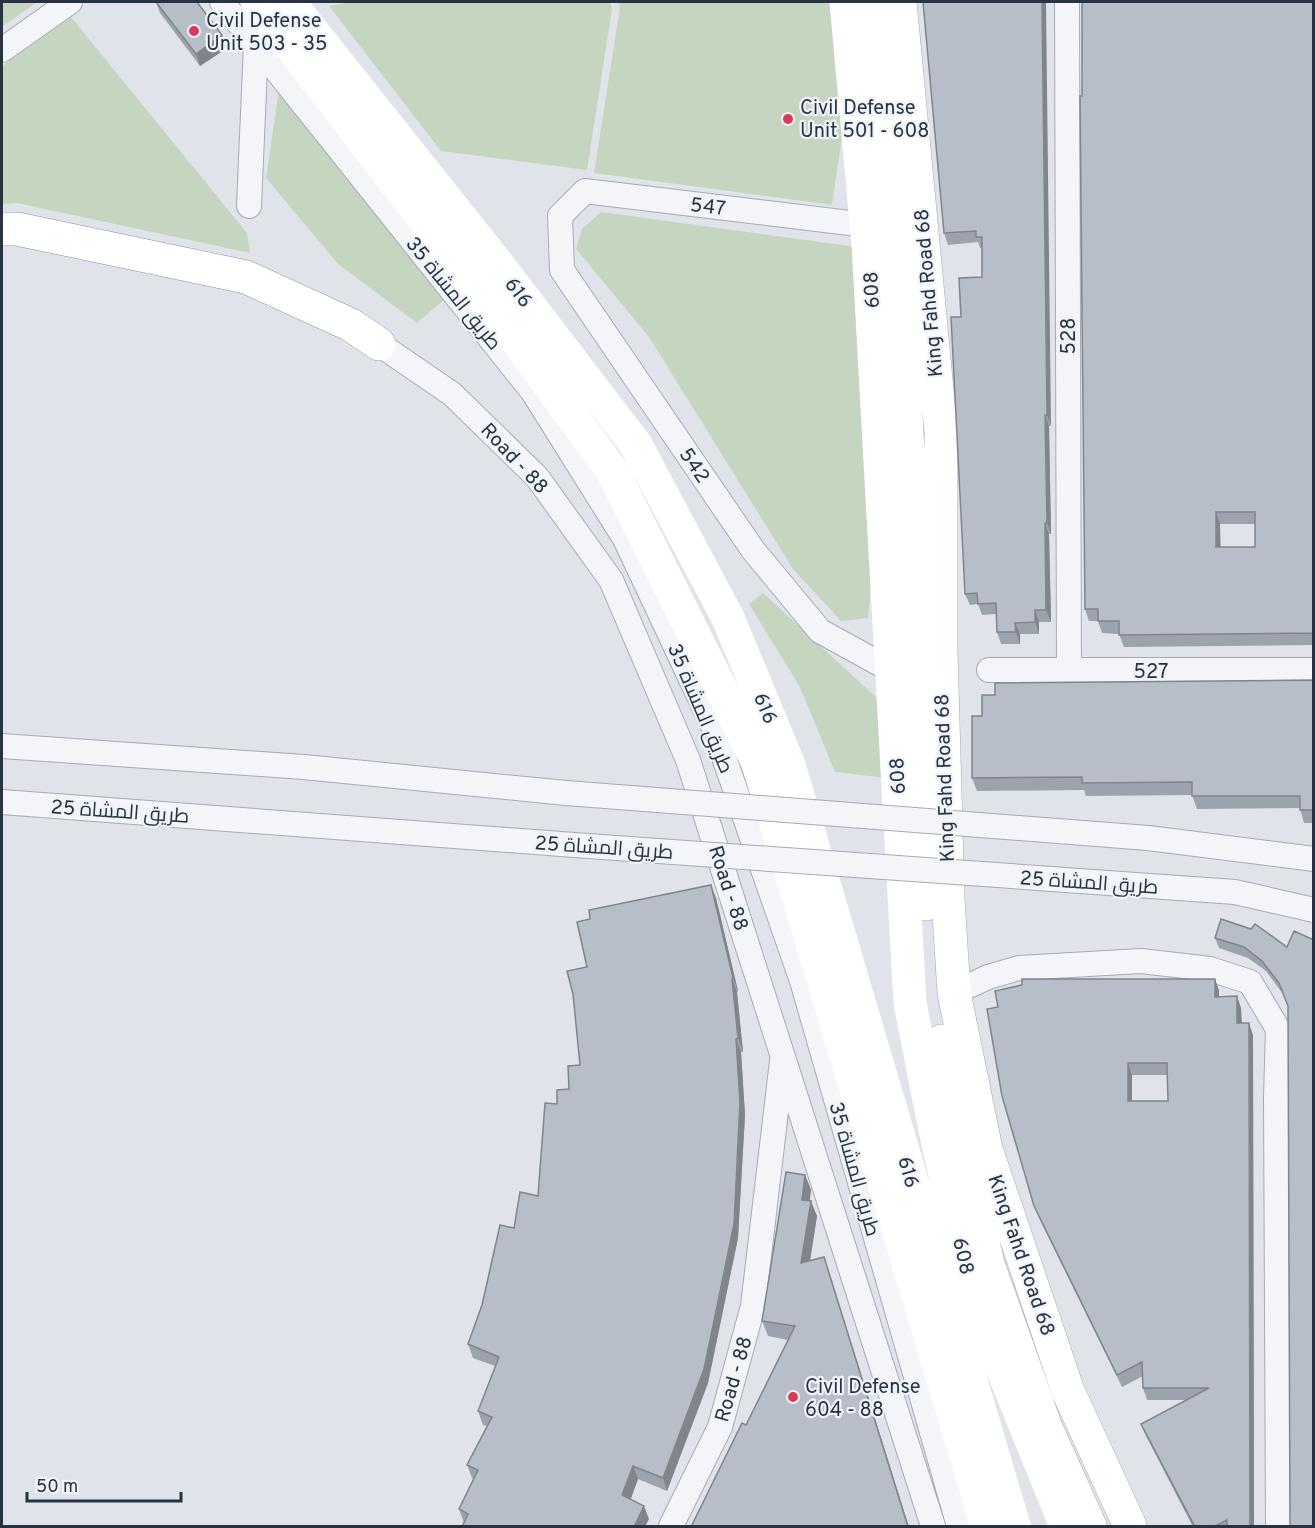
<svg xmlns="http://www.w3.org/2000/svg" width="1315" height="1528" viewBox="0 0 1315 1528" font-family="Overpass,Cairo,sans-serif">
<style>
.green{fill:#c6d5c0}
.lines{fill:none;stroke-linecap:round;stroke-linejoin:round}
.street-casing{stroke:#a5abb5;stroke-width:26}
.primary-casing{stroke:#9ea9b7;stroke-width:34}
.highway-casing{stroke:#8692a2;stroke-width:34}
.street{stroke:#f3f5f8;stroke-width:24}
.secondary{stroke:#fff;stroke-width:33}
.primary{stroke:#fff;stroke-width:33}
.highway{stroke:#fff;stroke-width:33}
.street-bridge-casing{stroke:#a5abb5;stroke-width:26;stroke-linecap:butt}
.street-bridge{stroke:#f3f5f8;stroke-width:24}
.wall{fill:#9da3ac;fill-rule:evenodd}
.shaded-wall{fill:#80858c}
.building{fill:#b7bec8;stroke:#80858c;stroke-width:1.5;fill-rule:evenodd}
.poi-dot{fill:#da3b59;stroke:#f0f3f7;stroke-width:2}
.labels{text-anchor:middle;stroke-width:4.5;stroke-linejoin:round;paint-order:stroke}
.poi-label{font-size:20px;fill:#273243;stroke:#f0f3f7;text-anchor:start}
.street-label{font-size:20px;fill:#273243;stroke:#f0f3f7}
</style>
<rect width="100%" height="100%" fill="#e0e4ea"/>
<path class="green" d="M2,2H37L2,27Z
M350,2H610L612,9L587,170L441,151L329,6Z
M618,2H836L842,136L832,205L594,173L620,8Z
M71,17L247,233L250,253L17,203L2,204V66Z
M279,90L445,299L417,323L338,264L266,178Z
M601,212L857,247L873,564L868,618L841,621L793,569L649,337L576,249L582,229Z
M763,593L878,699L886,778L835,772L800,687L749,604Z"/>
<g class="lines">
<defs>
<path id="street" d="M222,2L533,392L625,539L713,726L802,981L959,1526
M1067,2L1069,671
M2,50L70,2
M249,206L256,44
M866,225L585,191L560,216L562,270L753,550L820,631L891,670
M379,344L452,394L537,477L611,580L688,760L933,1526
M989,670H1314
M2,746L304,767L566,793
M2,802L574,845
M954,993L988,977L1019,968L1141,961L1210,969L1250,982L1278,1029L1276,1097L1278,1526
M671,1526L720,1427L753,1306L782,1061"/>
<path id="primary" d="M874,2L895,210L919,654L916,747L926,904
M900,2L941,432V650L948,899L954,993L986,1149L1068,1391L1130,1526
M942,1041L955,1119L988,1264L1046,1428L1090,1526"/>
<path id="highway" d="M2,229H17L246,277L351,325L379,344"/>
</defs>
<use href="#street" class="street-casing"/>
<use href="#primary" class="primary-casing"/>
<use href="#highway" class="highway-casing"/>
<use href="#street" class="street"/>
<path class="secondary" d="M257,2L518,342L613,472L758,763L987,1526
M289,2L499,266L636,445L728,618L789,765L1014,1526
M846,2L868,244L910,1003L935,1130L972,1294L1066,1526"/>
<use href="#primary" class="primary"/>
<use href="#highway" class="highway"/>
<defs>
<path id="street-bridge" d="M566,793L1148,838L1314,859
M574,845L1235,892L1314,910"/>
</defs>
<use href="#street-bridge" class="street-bridge-casing"/>
<use href="#street-bridge" class="street-bridge"/>
</g>
<path class="wall" d="M156,2L222,35L227,48L200,66L160,13Z
M923,2L1051,426H1049L1051,534H1049L1051,622H1039V634H1020V644H1001L997,632L996,614L982,615L978,604L970,605L965,594L961,317L982,277V248H980L978,242L948,245L944,233Z
M1314,2V645L1124,647L1119,634L1102,633L1098,621H1089L1085,609L1082,96ZM1220,524H1255V547H1220Z
M1314,680V823H1304L1300,808L1197,809L1192,795L1086,796L1084,790L977,791L972,778L982,716L995,695Z
M716,898L738,991L737,992L743,1052H741L745,1115L738,1238L708,1383L667,1491L638,1479L631,1499L649,1519L464,1523L459,1509L474,1479L472,1478L467,1465L487,1426L483,1425L478,1411L495,1366L473,1358L468,1344L514,1228L538,1196L557,1104L569,1089L580,1065L590,919Z
M1215,938L1287,947L1288,1006L1283,994L1266,971L1248,958L1219,948Z
M1215,979L1219,991V997L1241,1008L1242,1023L1253,1035L1254,1527H1193L1146,1436L1141,1424L1187,1400H1147L1143,1388V1376L1122,1387L1039,1218L1034,1206L998,1007ZM1132,1075H1167L1168,1101H1132Z
M805,1175L811,1190L809,1201L817,1216L810,1261L824,1257L829,1272L746,1425L788,1340L768,1336L762,1321Z"/>
<path class="shaded-wall" d="M1042,2H1046L1051,426L1047,415Z
M222,35L227,48L200,66L196,54Z
M1045,415L1049,426L1051,534L1047,523Z
M1216,512L1220,524L1221,559L1216,547Z
M1045,523L1049,534L1051,622L1046,610Z
M1035,610L1039,622V634L1035,622Z
M1015,623L1020,634V644L1016,632Z
M711,885L716,898L738,991L733,978Z
M732,979L737,992L743,1052L738,1038Z
M1215,979L1219,991V1009L1215,997Z
M1237,996L1241,1008L1242,1035L1237,1023Z
M1249,1023L1253,1035L1254,1527H1250Z
M736,1039L741,1052L745,1115L738,1238L708,1383L667,1491L663,1478Z
M1128,1063L1132,1075V1113L1128,1101Z
M805,1175L811,1190L808,1215L802,1200Z
M811,1201L817,1216L807,1279L801,1263Z
M824,1257L829,1272L909,1527H908Z
M633,1466L638,1479L627,1508L622,1495Z
M644,1506L649,1519L645,1527H634Z"/>
<path class="building" d="M156,2H197L222,35L196,54Z
M923,2H1042L1047,415H1045L1047,523H1045L1046,610H1035V622L1015,623L1016,632H997L996,603L978,604L977,593L965,594L951,317H961L959,278L982,277V237H976V231L944,233Z
M1082,2H1314V633L1119,635V621H1098V609H1085L1081,208L1080,96H1082ZM1216,512H1255V547H1216Z
M1314,680V810H1300V796H1192V782L1082,783V777L972,778V716H982V695H995V683Z
M711,885L733,978L732,979L738,1038L736,1039L740,1102L734,1224L704,1369L663,1478L633,1466L622,1495L644,1506L634,1527H462L468,1514L459,1509L478,1470L467,1465L492,1417L478,1411L499,1357L468,1344L482,1305L500,1225L514,1228L520,1192L538,1196L545,1103L557,1104V1090L569,1089L568,1066L580,1065L573,994L567,971L587,967L577,922L590,919L589,910Z
M1221,919L1251,929L1255,924L1287,947L1294,931L1314,940V1527H1290L1288,1006L1279,983L1262,961L1244,947L1215,938Z
M1022,979H1215V997L1237,996V1023H1249L1250,1527H1227V1520L1213,1527H1195L1141,1424L1209,1388H1143L1142,1362L1117,1375L1034,1206L1002,1096L987,1009L998,1007L995,991L1022,985ZM1128,1063H1167L1168,1101H1128Z
M786,1172L805,1175L802,1200L811,1201L801,1263L824,1257L908,1527H691L742,1423L746,1425L795,1326L762,1321Z"/>
<g class="poi-dot">
<circle cx="194" cy="31" r="6"/>
<circle cx="788" cy="119" r="6"/>
<circle cx="793" cy="1397" r="6"/>
</g>
<g class="labels">
<g class="poi-label">
<text x="206" y="27">Civil Defense<tspan x="206" dy="23">Unit 503 - 35</tspan></text>
<text x="800" y="114">Civil Defense<tspan x="800" dy="23">Unit 501 - 608</tspan></text>
<text x="805" y="1393">Civil Defense<tspan x="805" dy="23">604 - 88</tspan></text>
</g>
<g class="street-label">
<text transform="translate(708 206) rotate(7)" y="7">547</text>
<text transform="translate(871 290) rotate(-93)" y="7">608</text>
<text transform="translate(519 292) rotate(53)" y="7">616</text>
<text transform="translate(454 293) rotate(51)" y="7">طريق المشاة 35</text>
<text transform="translate(928 293) rotate(-95)" y="7">King Fahd Road 68</text>
<text transform="translate(1068 336) rotate(-90)" y="7">528</text>
<text transform="translate(515 458) rotate(47)" y="7">Road - 88</text>
<text transform="translate(695 465) rotate(56)" y="7">542</text>
<text x="1151" y="678">527</text>
<text transform="translate(701 708) rotate(67)" y="7">طريق المشاة 35</text>
<text transform="translate(766 708) rotate(67)" y="7">616</text>
<text transform="translate(897 776) rotate(-93)" y="7">608</text>
<text transform="translate(944 778) rotate(-92)" y="7">King Fahd Road 68</text>
<text transform="translate(120 811) rotate(4)" y="7">طريق المشاة 25</text>
<text transform="translate(604 847) rotate(4)" y="7">طريق المشاة 25</text>
<text transform="translate(1089 882) rotate(4)" y="7">طريق المشاة 25</text>
<text transform="translate(729 888) rotate(72)" y="7">Road - 88</text>
<text transform="translate(855 1169) rotate(74)" y="7">طريق المشاة 35</text>
<text transform="translate(909 1172) rotate(74)" y="7">616</text>
<text transform="translate(1022 1255) rotate(71)" y="7">King Fahd Road 68</text>
<text transform="translate(964 1256) rotate(77)" y="7">608</text>
<text transform="translate(733 1379) rotate(-74)" y="7">Road - 88</text>
</g>
</g>
<rect width="1315" height="1528" fill="none" stroke="#273243" stroke-width="6"/>
<path d="M27 1492v9h154v-9" fill="none" stroke="#273243" stroke-width="3"/>
<text x="36" y="1492" font-size="18" fill="#273243" stroke="#f0f3f7" stroke-width="4.5" paint-order="stroke">50 m</text>
</svg>
